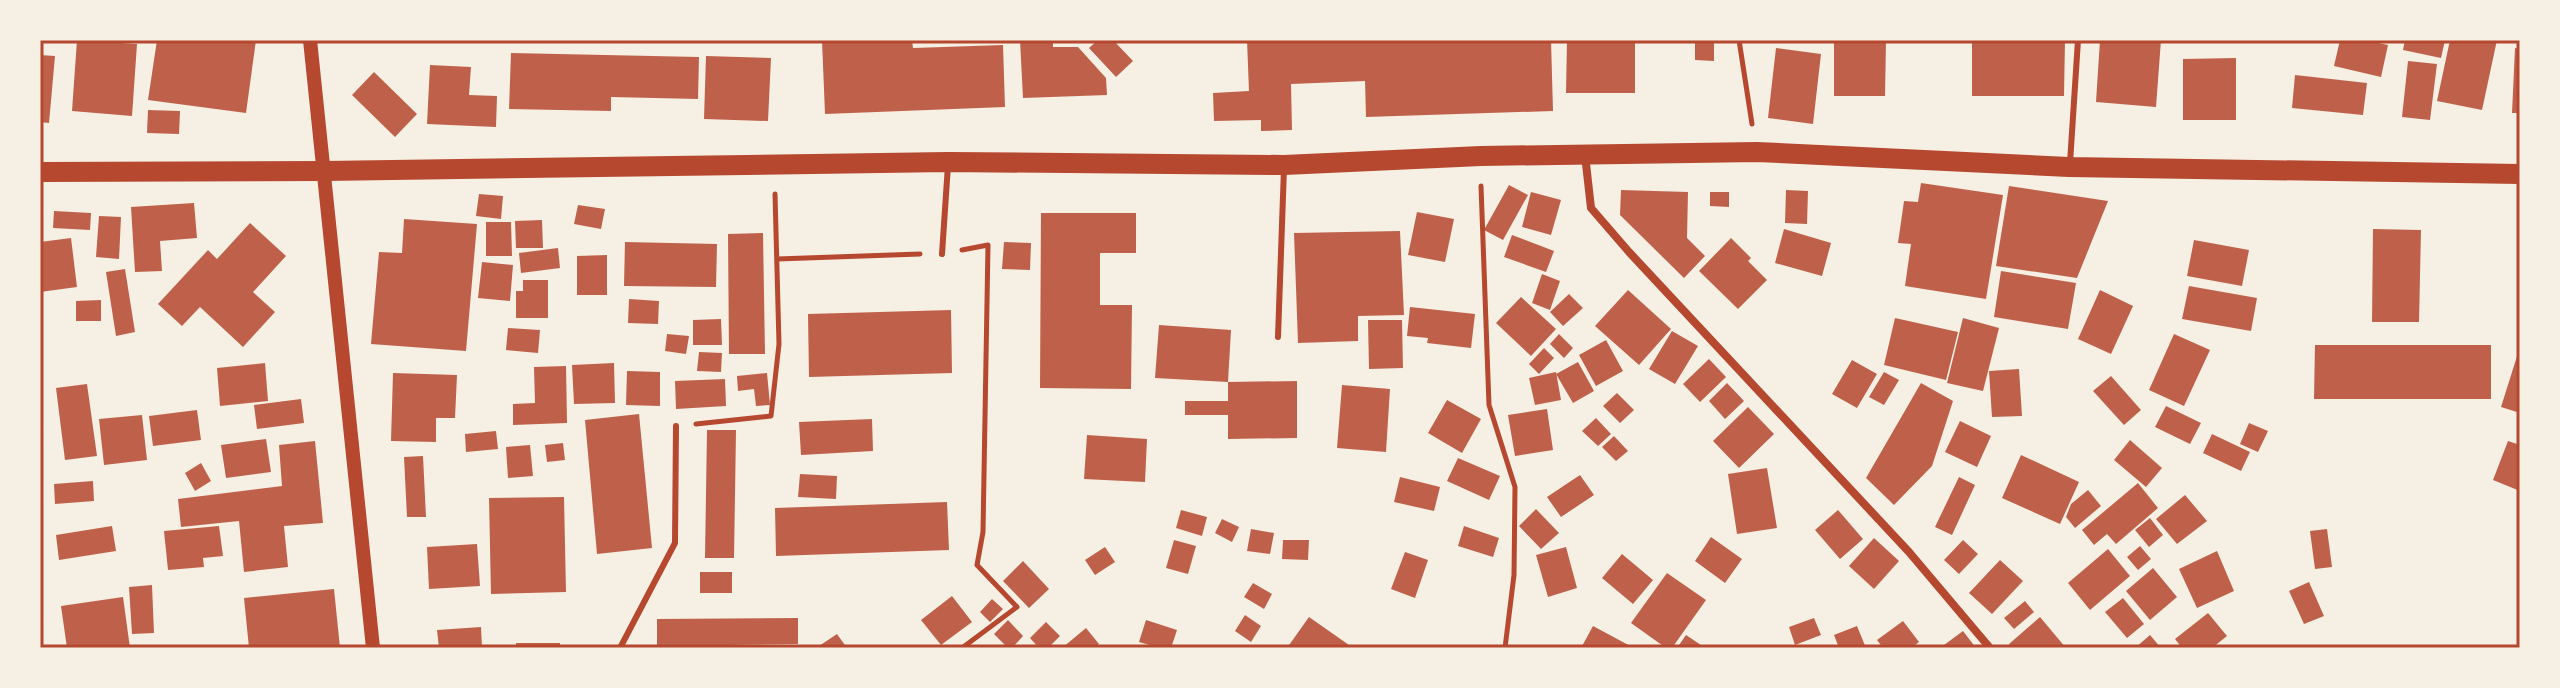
<svg xmlns="http://www.w3.org/2000/svg" width="2560" height="688" viewBox="0 0 2560 688" font-family="'Source Serif 4',serif">
<style>
.building{fill:#bf614a}
.lines{fill:none;stroke-linecap:round;stroke-linejoin:round}
.path{stroke:#b5482f;stroke-width:5}
.service{stroke:#b5482f;stroke-width:6}
.minor{stroke:#b5482f;stroke-width:8}
.tertiary{stroke:#b5482f;stroke-width:14}
.primary{stroke:#b5482f;stroke-width:20}
.neatline{fill:none;stroke:#b5482f;stroke-width:3}
</style>
<rect width="100%" height="100%" fill="#f6efe4"/>
<path class="building" d="M77,40L137,44L132,116L72,111Z
M157,40H256L246,113L148,100Z
M822,40H912L913,48L1003,45L1005,107L825,114Z
M1020,40H1053V47H1078L1106,78L1107,95L1023,98Z
M1098,40H1113L1133,61L1116,77L1089,48Z
M1247,40H1551L1553,111L1366,117L1365,81L1291,84L1292,130L1261,131V120L1214,121L1213,93L1249,91Z
M1567,40H1635V93H1566Z
M1695,40H1714V61L1695,60Z
M1834,40H1886L1885,96H1834Z
M1972,40H2065L2064,96H1972Z
M2100,40H2161L2156,107L2096,102Z
M2340,40H2365L2388,45L2381,77L2334,66Z
M2405,40H2445L2441,58L2403,50Z
M2450,40H2497L2482,110L2437,101Z
M1776,48L1821,54L1813,124L1768,118Z
M2515,48L2520,49V113H2512Z
M511,53L699,57L698,99L611,97V111L509,109Z
M40,55L55,56L49,123L40,122Z
M706,56L771,58L768,121L704,119Z
M2236,58V120H2183V59Z
M2408,61L2437,64L2430,120L2402,117Z
M430,65L471,67L469,95L497,96L496,127L427,124Z
M374,72L417,114L395,137L352,95Z
M2295,75L2367,83L2363,115L2292,108Z
M148,110L180,111L179,134L147,133Z
M1921,183L2003,195L1986,299L1905,286L1911,244L1898,243L1904,201L1918,202Z
M1509,185L1528,195L1503,240L1484,230Z
M2009,186L2108,201L2077,278L1996,266Z
M1621,190L1688,192L1687,238L1705,256L1684,278L1620,215Z
M1786,190L1808,191L1807,224L1785,223Z
M1531,192L1561,200L1551,235L1522,227Z
M1710,192H1729V207L1710,206Z
M479,194L503,196L501,219L476,216Z
M194,203L197,238L160,241L162,271L135,272L131,207Z
M578,205L605,209L601,229L574,224Z
M54,211L91,213L90,230L53,228Z
M1417,212L1454,219L1445,262L1408,255Z
M1041,213H1136V253H1100V305H1132L1131,389L1040,388Z
M99,216L121,217L119,259L96,257Z
M404,219L477,224L466,351L371,344L379,252L402,253Z
M542,220L543,248H516L515,221Z
M486,222H511L512,256H486Z
M250,223L286,256L253,292L275,312L243,347L200,307L182,326L158,304L208,250L217,259Z
M1784,229L1831,243L1822,276L1775,263Z
M2373,229L2421,230L2419,322H2372Z
M1400,231L1404,315L1358,316V341L1298,343L1294,233Z
M763,233L765,354H729L728,234Z
M1512,235L1554,251L1546,272L1504,257Z
M71,238L77,287L40,292V242Z
M1731,238L1751,258L1748,261L1767,280L1738,309L1699,271Z
M2194,240L2249,250L2242,286L2187,276Z
M625,242L717,244L716,287L624,286Z
M1004,242L1031,243L1030,270L1002,269Z
M558,248L560,268L521,273L519,253Z
M607,255V295H577V256Z
M482,262L513,265L510,301L478,298Z
M125,269L135,332L116,336L106,272Z
M2001,271L2076,283L2068,329L1994,317Z
M1542,274L1560,281L1550,310L1532,303Z
M523,280H548V318H516V291H523Z
M2189,286L2257,298L2251,331L2182,319Z
M1628,290L1671,329L1639,365L1595,326Z
M2100,290L2133,306L2111,354L2078,339Z
M1569,294L1583,308L1563,326L1550,312Z
M1521,297L1556,329L1531,356L1496,323Z
M629,299L659,301L658,324L628,323Z
M101,300V321H76V301Z
M1410,307L1475,314L1471,348L1427,343L1428,338L1407,336Z
M951,310L952,373L809,377L808,314Z
M1895,318L1958,332L1946,380L1884,365Z
M1963,318L1999,328L1983,391L1947,383Z
M721,319L722,345H693V320Z
M1368,320H1402L1403,368L1369,369Z
M1159,325L1231,330L1228,382L1155,378Z
M508,328L540,330L538,353L506,350Z
M1672,331L1698,346L1675,384L1649,369Z
M667,334L689,336L686,354L665,351Z
M1559,334L1573,348L1564,358L1550,344Z
M2174,334L2210,350L2184,406L2149,390Z
M1606,340L1623,371L1596,386L1579,355Z
M2315,345H2491V399H2314Z
M1544,348L1554,358L1539,374L1529,364Z
M2519,350H2520V413L2501,407Z
M699,352L722,353L721,372L697,371Z
M1709,359L1726,377L1700,402L1683,384Z
M1852,360L1877,374L1857,408L1832,394Z
M1578,362L1594,391L1573,403L1556,374Z
M265,363L268,401L220,406L217,368Z
M614,363L615,403L574,404L572,365Z
M566,366L567,423L513,425V404L535,403L534,367Z
M2019,369L2022,416L1992,417L1989,371Z
M627,371L660,372V406L626,405Z
M1556,372L1561,400L1535,405L1529,378Z
M1884,372L1899,380L1884,405L1869,397Z
M393,373L457,375L455,418H436V442L391,441Z
M767,373L770,405L756,406L754,389L738,391L737,376Z
M2111,376L2141,410L2124,425L2093,391Z
M725,379L726,406L676,409L675,381Z
M1297,381V438L1228,439V415H1185V401H1228V382Z
M1727,383L1744,401L1725,419L1709,401Z
M1921,383L1953,401L1932,466L1894,505L1866,478Z
M87,384L97,456L65,460L56,388Z
M1342,385L1390,389L1386,452L1337,448Z
M1617,393L1634,410L1620,423L1603,406Z
M301,399L304,423L257,429L254,405Z
M1447,400L1481,419L1462,453L1428,433Z
M2166,406L2201,423L2190,444L2155,427Z
M1748,407L1774,434L1739,468L1713,441Z
M1547,409L1553,450L1515,456L1508,415Z
M197,410L201,440L153,446L149,416Z
M639,414L652,548L597,554L585,420Z
M142,415L147,460L104,465L99,419Z
M1596,418L1611,434L1598,446L1582,431Z
M872,419L873,451L801,455L799,422Z
M1960,421L1991,436L1977,467L1945,452Z
M2249,423L2268,431L2258,452L2240,444Z
M707,430H736L734,558H705Z
M496,431L498,449L466,452L465,434Z
M2212,434L2250,452L2241,471L2203,453Z
M1087,435L1147,439L1145,482L1084,479Z
M1614,436L1628,451L1616,461L1602,447Z
M266,439L271,472L226,478L221,445Z
M2130,440L2162,468L2146,487L2114,460Z
M315,441L323,523L284,526L288,567L244,572L239,521L181,527L178,499L282,486L279,445Z
M2508,441L2520,445V491L2493,480Z
M563,443L565,460L547,462L545,445Z
M530,445L533,476L508,478L506,447Z
M2021,455L2079,482L2060,524L2002,498Z
M423,456L426,517H407L404,457Z
M1458,458L1500,476L1489,500L1447,481Z
M201,463L211,481L195,491L185,473Z
M1767,468L1777,528L1737,534L1728,474Z
M800,474L837,476L836,499L798,497Z
M1580,475L1594,495L1561,517L1547,497Z
M1400,477L1440,487L1434,511L1394,502Z
M1959,477L1975,485L1952,535L1935,527Z
M93,481L94,501L55,504L54,484Z
M2138,483L2158,508L2116,544L2107,534L2094,545L2082,530Z
M2088,490L2101,506L2075,528L2066,517L2071,504Z
M2185,495L2207,521L2177,544L2156,519Z
M564,497L566,592L491,594L489,498Z
M947,502L949,550L776,556L775,508Z
M1536,509L1559,533L1541,549L1519,526Z
M1181,510L1207,517L1202,536L1176,528Z
M1838,510L1863,539L1840,559L1815,530Z
M2150,518L2163,535L2149,547L2135,530Z
M1222,519L1239,527L1232,542L1215,533Z
M112,526L116,551L59,560L56,535Z
M219,526L223,556L203,558L204,567L168,570L164,531Z
M1464,526L1499,538L1493,557L1458,546Z
M1251,529L1274,533L1270,554L1247,551Z
M2327,529L2332,567L2315,569L2310,531Z
M1711,537L1742,559L1725,583L1695,561Z
M1874,538L1899,561L1874,589L1849,566Z
M1174,540L1196,546L1188,574L1166,568Z
M1283,540H1309L1308,560L1282,559Z
M1963,540L1978,554L1959,574L1944,560Z
M477,544L480,586L429,589L427,547Z
M2140,546L2151,559L2138,570L2127,557Z
M1105,547L1115,562L1095,575L1085,560Z
M1566,547L1577,588L1548,597L1536,555Z
M2108,549L2130,576L2090,610L2068,583Z
M2217,551L2234,591L2197,608L2179,569Z
M1405,552L1428,560L1415,598L1391,589Z
M1622,554L1653,580L1633,604L1602,578Z
M2000,560L2023,581L1992,614L1969,593Z
M1023,561L1049,589L1029,608L1003,581Z
M2153,568L2177,597L2150,620L2126,591Z
M700,572H732V593H700Z
M1667,573L1706,600L1672,648H1666L1631,623Z
M2309,582L2324,616L2304,624L2289,591Z
M1253,583L1272,594L1264,609L1244,597Z
M152,585L154,633L132,634L129,587Z
M334,589L340,648H249L244,598Z
M952,596L972,622L941,645L921,620Z
M123,597L130,648H67L61,606Z
M2123,598L2144,624L2127,638L2105,612Z
M992,599L1003,609L990,622L980,612Z
M2025,601L2034,612L2014,629L2004,618Z
M2208,613L2227,636L2212,648H2182L2175,639Z
M1245,615L1261,626L1251,642L1235,631Z
M1309,617L1349,645L1347,648H1287Z
M2040,617L2066,648H2012L2009,644Z
M798,618V644L657,646V619Z
M1814,618L1821,635L1795,645L1789,627Z
M1008,620L1023,636L1012,648H1008L994,634Z
M1146,620L1177,630L1171,648H1160L1139,642Z
M1903,621L1919,642L1911,648H1883L1877,640Z
M1046,622L1060,636L1048,648H1039L1030,638Z
M1593,626L1634,648H1581Z
M1857,626L1866,648H1839L1834,635Z
M481,627L482,648H439L437,630Z
M1086,628L1099,644L1094,648H1062Z
M1963,631L1976,648H1940Z
M837,634L847,648H816Z
M1686,635L1701,645L1699,648H1677Z
M2150,635L2161,648H2135Z
M516,643H560V648H516Z"/>
<g class="lines">
<path class="path" d="M1739,40L1752,124
M1481,186L1489,405L1515,487L1514,575L1505,648
M962,250L988,245L983,532L977,565L1017,607L962,648
M777,259L920,254
M696,424L771,416L779,344L775,194"/>
<path class="service" d="M2070,163L2078,40
M942,254L948,165
M1278,337L1284,168
M620,648L675,543L676,426"/>
<path class="minor" d="M1585,155L1591,208L1629,252L1909,552L1990,648"/>
<path class="tertiary" d="M310,40L373,648"/>
<path class="primary" d="M40,172L325,171L948,162L1284,165L1481,156L1757,152L2069,167L2520,174"/>
</g>
<rect width="2560" height="688" fill="none" stroke="#f6efe4" stroke-width="84"/>
<rect x="42" y="42" width="2476" height="604" class="neatline"/>
</svg>
